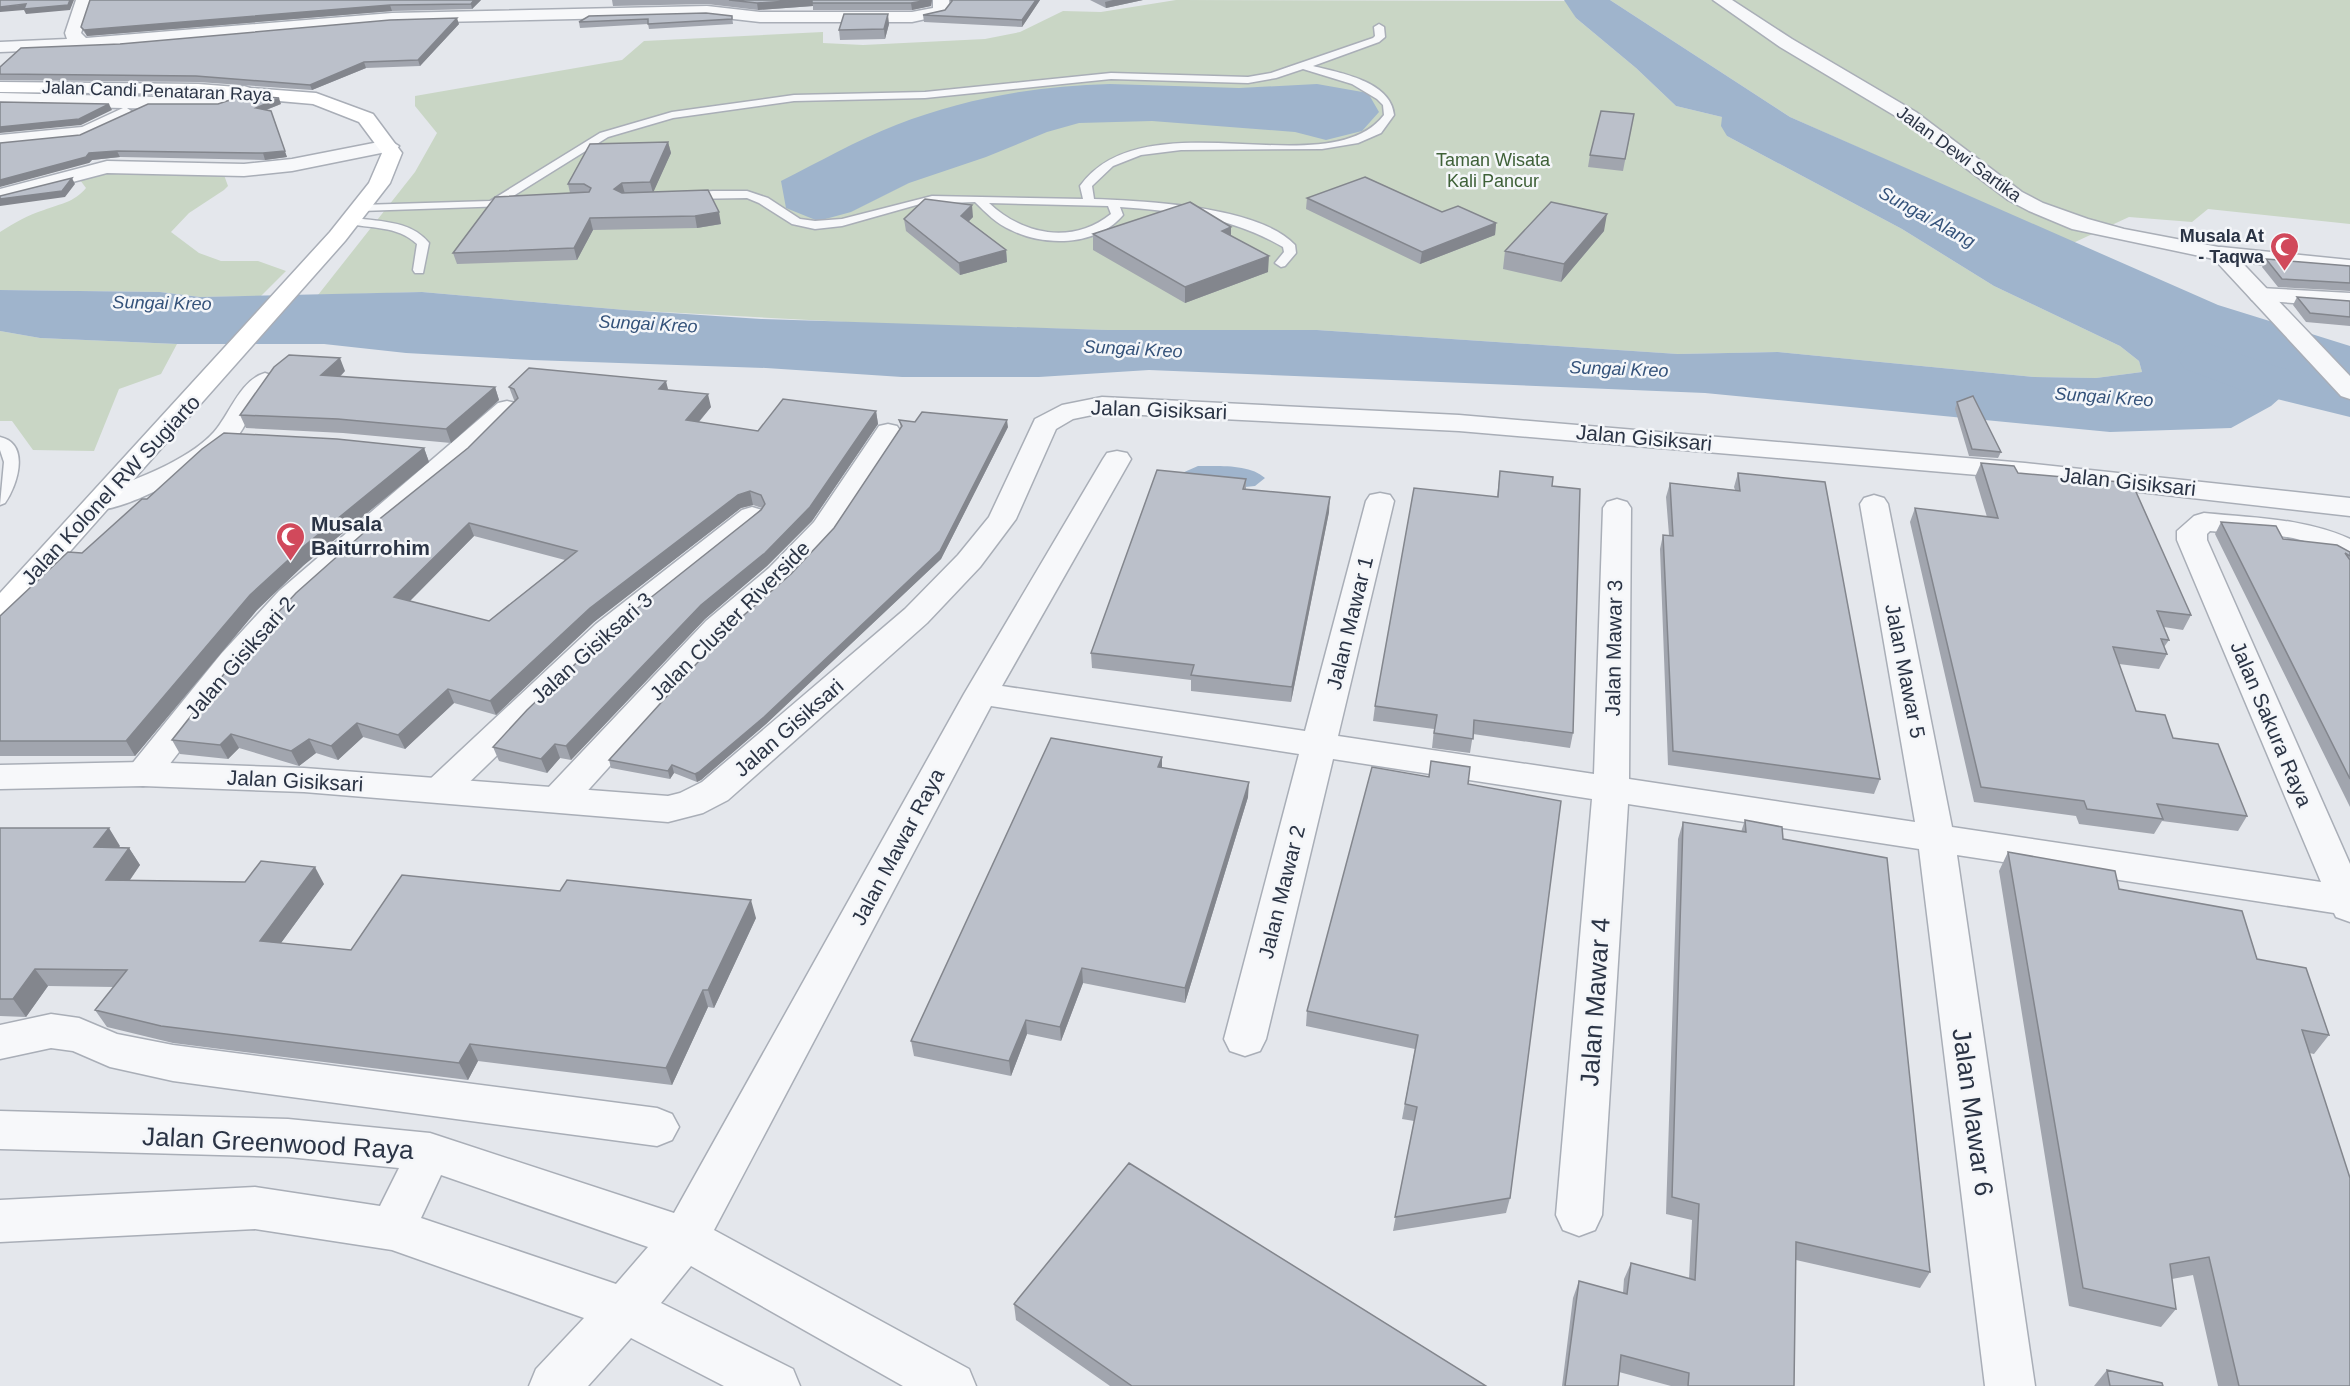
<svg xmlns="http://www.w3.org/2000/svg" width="2350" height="1386" viewBox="0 0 2350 1386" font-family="Arial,sans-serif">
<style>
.green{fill:#c9d6c5}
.water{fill:#9fb4cc}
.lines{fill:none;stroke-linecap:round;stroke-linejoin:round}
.river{fill:#9fb4cc;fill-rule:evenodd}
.service-casing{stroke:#a9aeb7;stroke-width:3}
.minor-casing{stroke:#a9aeb7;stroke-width:3}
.tertiary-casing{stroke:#a9aeb7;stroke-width:3}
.secondary-casing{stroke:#a9aeb7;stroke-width:3}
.service{fill:#f7f8fa;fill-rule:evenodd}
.minor{fill:#f7f8fa;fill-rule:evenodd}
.tertiary{fill:#f7f8fa;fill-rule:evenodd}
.secondary{fill:#fff;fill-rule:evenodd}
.wall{fill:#a1a5ae;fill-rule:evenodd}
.shaded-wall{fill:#83868d}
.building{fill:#bbc0ca;stroke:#83868d;stroke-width:1.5;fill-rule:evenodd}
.labels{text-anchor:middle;stroke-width:5;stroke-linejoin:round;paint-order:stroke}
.far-street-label{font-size:18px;fill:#2b3445;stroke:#f4f6f9}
.far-park-label{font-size:18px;fill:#3f6138;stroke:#f4f6f9}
.far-water-label{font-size:18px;font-style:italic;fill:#34527a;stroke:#f4f6f9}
.far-poi-label{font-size:18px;font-weight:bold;fill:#2b3445;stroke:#f4f6f9;text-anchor:end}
.street-label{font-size:21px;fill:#2b3445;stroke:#f4f6f9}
.poi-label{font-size:21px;font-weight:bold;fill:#2b3445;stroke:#f4f6f9;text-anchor:start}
.near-street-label{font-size:26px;fill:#2b3445;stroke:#f4f6f9}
</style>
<rect width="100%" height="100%" fill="#e4e7ec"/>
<path class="green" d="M1176,0L1567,1L1576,18L1636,68L1676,106L1722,117L1727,136L1902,229L1994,286L2120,346L2139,361L2142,372L2096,378L2034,377L1778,352L1678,354L1317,330H1107L884,324L625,310L422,292L318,295L415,172L437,133L415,106V96L622,60L644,41L823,32V43L863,45L985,39L1020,32L1063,11L1101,12Z
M1610,0H2350V224L2208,209L2192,222L2129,217L2073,243L1790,117Z
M119,171L224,175L228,186L224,190L189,213L171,232L199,253L221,261H258L286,271L261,296L200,297L160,292L0,290V232C14,223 28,215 44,210C62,203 73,203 86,188L80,180L97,174Z
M0,331L40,338L177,344L161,374L119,389L94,451L33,450L12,421H0Z"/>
<path class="water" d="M1564,0H1610L1790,117L2218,305L2350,346V394L2298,382L2271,406L2231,428L2110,432L1705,393L1149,370L1039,377H902L766,368L532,360L406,353L324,344H177L40,338L0,331V290L160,292L200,297L422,292L625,310L761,319L1107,330H1317L1678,354L1778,352L2034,377L2096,378L2142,372L2139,361L2120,346L1994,286L1902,229L1727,136L1721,126L1722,117L1676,106L1636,68L1576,18Z
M1110,84L1239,88L1317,84L1368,93L1379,112L1362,131L1326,140L1295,132L1152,121L1079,123L1047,132L986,157L909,183L851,212L818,221L786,208L781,181C819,162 857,140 896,125C966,98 1036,86 1110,84Z
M1198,466C1219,466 1250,464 1265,478L1255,486L1245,487L1173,477Z"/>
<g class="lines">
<path class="river" d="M2203,342L2278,367L2350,385V417L2241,390L2185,369L2177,358L2185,347Z"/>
<defs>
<path id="service" d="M1379,24L1384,27L1385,37L1379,42L1313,66C1340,73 1391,81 1394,115L1381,133L1358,143L1322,149L1181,150L1141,155L1113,166L1092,186L1094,199C1145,201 1259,206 1295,245L1296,253L1285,266L1281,267L1275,263L1284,252L1283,247C1232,217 1178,211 1120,207L1123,215C1097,246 1045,247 1011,230C997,224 986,213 975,202L920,204L842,226L815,229L792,224L759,203L747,198L687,199L681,196L687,193L713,191H747L768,198L800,219L815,221L842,219L932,196L1083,199L1080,186C1145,96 1329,187 1384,115L1383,105L1377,99L1352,84L1303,69L1276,78L1248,83L1111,79L925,98L794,101L673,118L608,137L505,201L509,204L507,206L361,211L355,208L361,205L490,201L600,133L672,112L794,95L925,92L1111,73L1248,77L1271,73L1373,38L1375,36L1374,27ZM989,203L1108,206L1111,214C1072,245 1023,235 989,203Z
M349,217C376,222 410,219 429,243L423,273H415L413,270L417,244C397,225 370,229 345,223V219Z
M0,437C31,444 17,486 5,503L0,505L4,462L0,450Z"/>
<path id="minor" d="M76,0H92L81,33L86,38L392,13L707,6L760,12H912L933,8V0H949L950,8L944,15L912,22H760L707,16L392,23L122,47L0,52V42L67,39L65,33Z
M244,86L250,88L253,92C237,115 154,109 127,108L134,113L132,117L86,138L0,147V135L82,127L123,108L0,105V93L196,98L220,95Z
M389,140L399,146L396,150L292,171L244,176L107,173L0,201V189L107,161L244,164L292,159Z
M2221,247L2350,260V274L2213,259L2210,254L2213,249Z
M2260,288L2350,293V307L2252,300L2248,295L2252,290Z
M265,373L274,376L278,381C270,392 260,402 252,414C245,423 240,436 231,444C208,465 121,516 91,509L87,503L91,497C129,481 186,463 214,432C230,414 240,380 265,373Z
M507,401L516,403L520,409L516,415L301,605L244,668L155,783L143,786L131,783L126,774L131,765L221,654L279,591L498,403Z
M888,424L897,426L901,432L834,534L791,580L728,635L572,808L559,812L546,808L541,799L546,790L706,621L769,568L814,522L879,426Z
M1117,451L1127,453L1131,459L1002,686L1305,731L1366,501L1370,495L1380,493L1390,495L1394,501L1338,736L1594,774L1603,508L1607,502L1617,499L1627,502L1631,508L1629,779L1915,822L1860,504L1864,498L1874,495L1884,498L1888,504L1952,827L2321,882L2177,540V531L2194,516L2204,513C2253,518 2304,518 2350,539V564C2336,560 2327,549 2313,544C2282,532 2244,534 2210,531L2207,534V540L2350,864V922L2336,917L2334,913L1957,855L2035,1386H1985L1919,849L1628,804L1602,1215L1595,1230L1579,1236L1563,1230L1556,1215L1592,799L1333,759L1266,1039L1260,1051L1245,1056L1230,1051L1224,1039L1299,754L991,706L714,1230L969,1369L976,1386H903L691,1266L661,1303L793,1369L800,1386H724L631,1338L588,1386H529L536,1369L584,1318L392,1250L255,1229L0,1242V1200L255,1187L380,1206L399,1168L288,1157L0,1149V1111L288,1119L430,1133L674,1213L964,694L1103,459L1107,453ZM441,1175L648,1247L616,1284L421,1218Z
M752,507L762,510L766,516L762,522L618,638L453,798L441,801L429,798L423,789L429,780L596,624L742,510Z
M51,1014L79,1018L117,1034L173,1045L657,1108L672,1114L679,1127L672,1140L657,1146L173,1081L110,1067L73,1051L51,1048L0,1059V1025Z"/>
<path id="tertiary" d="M1713,0H1732L1792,39L1916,112L2022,192L2043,203L2088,219L2124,229L2229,249L2350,376V399L2341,396L2214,259L2072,229L2029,211L2008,200L1902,120L1780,47Z
M1102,397L1459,415L2025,463L2350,498V516L2025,479L1459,431L1102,413L1073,419L1056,429L1016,519L980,567L927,623L728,800L703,813L668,822L304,792L143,786L0,789V765L143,762L304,768L668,796L680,793L702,782L905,609L958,555L989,517L1035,419L1062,405Z"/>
<path id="secondary" d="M0,82L198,84L316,93L373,114L402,153L390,183L345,241L11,618L0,621V593L330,232L369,183L382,153L359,122L313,104L198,94L0,92Z"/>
</defs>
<use href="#service" class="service-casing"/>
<use href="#minor" class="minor-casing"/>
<use href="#tertiary" class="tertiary-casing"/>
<use href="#secondary" class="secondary-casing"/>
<use href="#service" class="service"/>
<use href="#minor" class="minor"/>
<use href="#tertiary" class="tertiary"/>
<use href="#secondary" class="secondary"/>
</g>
<path class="wall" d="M90,0H481L472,9L392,11L87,36L84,32L81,27Z
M612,0H932L931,6L912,10H813V6L758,10L707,4L613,6Z
M950,0H1040L1022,27L924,22L923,15L945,10L951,3Z
M1090,0H1143L1106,8Z
M589,16H732L733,24L649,29L648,24L580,28L579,22Z
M459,24L420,66L366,68L312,90L198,82L0,80V67L120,44Z
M889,24L885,39L840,40L839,30Z
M281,104L266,110L287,157L265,160L120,157L92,160L89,163L80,135Z
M1634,114L1623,171L1588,167L1590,155Z
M668,142L671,153L653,192L721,224L697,228L593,230L577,260L457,264L453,253L570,193L568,184Z
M1307,198L1442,212L1496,223L1495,235L1420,264L1306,209Z
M973,217L969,221L1006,250L1007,262L960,275L906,231L904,219Z
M1231,227V236L1268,272L1185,303L1093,250V234Z
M1604,231L1561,282L1503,269L1505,251Z
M2266,259L2350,266V291L2278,287L2262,267Z
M2297,297L2350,301V326L2306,322L2293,305Z
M345,371L340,377L495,387L499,400L451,443L343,433L246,428L240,415Z
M509,387L668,390L711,407L699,422L758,431L876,411L878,424L812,521L767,566L705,619L571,760L560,758L547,773L499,761L493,747L762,508L753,505L741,508L594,622L496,715L454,703L405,749L363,737L338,760L316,753L299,766L239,748L228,759L180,754L172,740L468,448L515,401L514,400ZM474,536L565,560L489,621L410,601Z
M1957,402L2001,452L1998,458L1969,456L1955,409Z
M899,420L915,422L1008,427L941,559L766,724L701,780L697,782L674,773L670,779L611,768L609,760L791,574L834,528L901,428Z
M424,448L429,462L304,565L257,610L135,756H0V616L82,553L147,499Z
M1981,463L2018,473L2191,615L2183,630L2164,627L2169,640L2164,647L2167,654L2159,669L2119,664L2136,711L2173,738L2247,816L2238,831L2162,821L2154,834L2079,824L2076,816L1974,802L1910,522L1915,508L1987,517L1975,477Z
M1500,471L1552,486L1573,733L1570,748L1473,734L1470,753L1432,748L1434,729L1373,721L1375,706L1497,497Z
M1738,473L1880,779L1874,794L1668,765L1660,549L1663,535H1669L1666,497L1670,483L1735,490L1734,487Z
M1246,479V489L1329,512L1291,702L1191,691V680L1092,668L1091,653Z
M2221,522L2283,539L2350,552V807L2215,534Z
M1162,757V768L1248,797L1185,1003L1083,983L1061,1041L1027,1034L1011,1076L914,1056L911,1041Z
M1468,784L1510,1198L1506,1213L1393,1231L1414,1121L1402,1119L1415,1049L1306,1026L1307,1011Z
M1745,820L1783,839L1930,1272L1920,1288L1796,1260L1794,1386H1671L1619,1372L1618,1386H1562L1573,1298L1579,1281L1623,1293L1624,1279L1631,1263L1689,1279L1692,1220L1666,1214L1678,839L1683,822L1741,832Z
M0,828L120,846L118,847L129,848L140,865L130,880L324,884L281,943L351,950L756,918L714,1008L708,1007L672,1085L478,1061L468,1080L173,1043L107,1027L95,1010L114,987L48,986L26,1017L0,1016Z
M2008,852L2119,889L2257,959L2329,1035L2314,1054L2309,1053L2350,1386H2218L2193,1275L2172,1279L2176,1309L2161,1327L2069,1306L1999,871Z
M1014,1304L1486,1386H1110L1016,1320Z
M2107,1370L2163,1386H2094Z"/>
<path class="shaded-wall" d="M70,0H74L70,10L26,14L24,10L0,12V7Z
M474,0H481L472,9L471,4Z
M804,0H812L813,6L758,10L757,3Z
M929,0H932L931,6L912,10L911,3Z
M1036,0H1040L1022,27V20Z
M1113,0H1143L1106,8L1105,2Z
M390,5L392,11L87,36L84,30Z
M888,14L889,24L885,39L884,29Z
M457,18L459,24L420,66L418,60Z
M364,62L366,68L312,90L310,85Z
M279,98L281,104L258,113L256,108Z
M109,104L112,110L81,125L0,133V127Z
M273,117L287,157L265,160L263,153Z
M668,142L671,153L653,193L650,182Z
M117,151L120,157L92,160L89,163L0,187V180L89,153Z
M72,178L75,184L65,197L0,206V199Z
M622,183L625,194L614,189Z
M972,205L973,217L962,228L961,216Z
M719,212L721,224L697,228L695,216Z
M1607,214L1604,231L1561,282L1564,264Z
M590,218L593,230L577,260L574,248Z
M1496,223L1495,235L1420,264L1422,252Z
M1231,227V242L1222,231Z
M1006,250L1007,262L960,275L959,263Z
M1269,256L1268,272L1185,303V287Z
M340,358L345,371L327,389L321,375Z
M666,381L669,393L659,389Z
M495,387L499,400L451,443L446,429Z
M708,394L711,407L689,433L686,420Z
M876,411L878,424L812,521L767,566L705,619L571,760L566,746Z
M1007,420L1008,427L941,559L766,724L701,780L697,782L695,774Z
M424,448L429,462L304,565L257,610L135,756L126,741L250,595L298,551Z
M750,491L753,505L741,508L594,622L496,715L490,701L590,608L738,495Z
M1330,497L1329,512L1291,702L1292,687Z
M469,523L474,536L400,611L394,597Z
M448,689L454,703L405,749L398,735Z
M357,723L363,737L338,760L331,746Z
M231,734L239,748L228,759L220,745Z
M309,739L316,753L299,766L291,751Z
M555,744L560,758L547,773L541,759Z
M1162,757V772L1158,767Z
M672,765L674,773L670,779L668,771Z
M1249,782L1248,797L1185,1003V988Z
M109,828L120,846L106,865L94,847Z
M129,848L140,865L118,897L106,880Z
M315,867L324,884L270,958L260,941Z
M751,900L756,918L714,1008L708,990Z
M1082,968L1083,983L1061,1041L1060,1027Z
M35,969L48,986L26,1017L13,999Z
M703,990L708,1007L672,1085L666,1068Z
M1026,1020L1027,1034L1011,1076L1009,1061Z
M470,1044L478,1061L468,1080L459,1063Z"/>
<path class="building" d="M0,0H70L68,5L24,9L26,4L0,7Z
M90,0H474L471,4L390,5L84,30L81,27Z
M729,0H804L757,3Z
M812,0H929L911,3H812Z
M951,0H1036L1022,20L923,15L945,10L952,1Z
M706,13L732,16V19L648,24V19L579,22L589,16Z
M844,14H888L884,29L839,30Z
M457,18L418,60L364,62L310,85L196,76L0,74V67L21,48L120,44L390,20Z
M245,95L279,98L256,108L271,111L285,151L263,153L117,151L89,153L86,157L0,180V143L80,135L148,104H218Z
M0,102L109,104L79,119L0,127Z
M1601,111L1634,114L1625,159L1590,155Z
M668,142L650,182L622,183L614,189L622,193L708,190L719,212L695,216L590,218L574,248L453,253L495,197L589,192L591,188L584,184H568L590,144Z
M1365,177L1442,212L1458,206L1496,223L1422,252L1307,198Z
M72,178L62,191L0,199V196Z
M925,199L972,205L961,216L1006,250L959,263L904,219Z
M1190,202L1231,227L1222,231L1269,256L1185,287L1093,234Z
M1551,202L1607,214L1564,264L1505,251Z
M2266,259L2350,266V283L2282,279Z
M2297,297L2350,301V317L2310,313Z
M289,355L340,358L321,375L495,387L446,429L338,419L240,415L274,367Z
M529,368L666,381L659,389L708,394L686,420L758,431L783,399L876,411L810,507L765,553L701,605L566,746L555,744L541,759L493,747L527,710L615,626L761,510L765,504L761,495L750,491L738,495L590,608L490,701L448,689L398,735L357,723L331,746L309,739L291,751L231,734L220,745L172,740L239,655L296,593L377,521L468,448L518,398L514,389L509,387ZM469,523L577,551L489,621L394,597Z
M1973,396L2001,452L1972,449L1957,402Z
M922,412L1007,420L940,551L764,717L699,772L695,774L672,765L668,771L609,760L728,629L791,574L834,528L902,426L899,420L915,422Z
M224,433L337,439L424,448L298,551L250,595L126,741H0V616L68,552L82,553L142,499H147L202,449Z
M1981,463L2014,466L2018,473L2132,483L2191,615L2157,611L2169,640L2161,639L2167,654L2113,647L2136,711L2165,715L2173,738L2218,744L2247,816L2157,804L2163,819L2087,809L2084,801L1981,787L1915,508L1998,518Z
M1157,470L1246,479L1243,489L1330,497L1292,687L1191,675L1194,665L1091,653Z
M1500,471L1553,477L1552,486L1580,489L1573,733L1474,720L1473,739L1434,733L1437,715L1375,706L1414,488L1498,497Z
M1738,473L1825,482L1880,779L1673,751L1663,535L1673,536L1670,483L1740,491Z
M2221,522L2276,526L2283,539L2337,545L2350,552V556L2345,553L2350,560V779Z
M1051,738L1162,757L1158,767L1249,782L1185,988L1082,968L1060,1027L1026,1020L1009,1061L911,1041Z
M1431,761L1470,767L1468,784L1561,801L1510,1198L1395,1217L1417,1107L1405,1104L1418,1035L1307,1011L1372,767L1429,777Z
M1745,820L1782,827L1783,839L1887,858L1930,1272L1796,1242L1794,1386H1688L1689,1373L1621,1355L1618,1386H1565L1579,1281L1627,1294L1631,1263L1695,1280L1699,1204L1672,1197L1683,822L1746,832Z
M0,828H109L94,847L129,848L106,880L245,882L261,861L315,867L260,941L351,950L402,875L560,891L567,880L751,900L708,990H703L666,1068L470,1044L459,1063L161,1026L95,1010L127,970L35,969L13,999H0Z
M2008,852L2115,871L2119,889L2242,911L2257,959L2306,968L2329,1035L2302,1030L2350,1178V1386H2239L2209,1257L2170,1264L2176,1309L2083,1288Z
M1129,1163L1486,1386H1132L1014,1304Z
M2107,1370L2162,1383L2163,1386H2110Z"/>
<defs>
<symbol id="mosque-pin" viewBox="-11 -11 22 30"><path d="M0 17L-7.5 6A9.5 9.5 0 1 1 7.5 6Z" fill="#d1495b" stroke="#f4f6f9"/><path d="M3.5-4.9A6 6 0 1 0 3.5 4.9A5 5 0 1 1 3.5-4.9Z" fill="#fff"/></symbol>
</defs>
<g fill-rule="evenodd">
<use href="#mosque-pin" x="2268" y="230" width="33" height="45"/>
<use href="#mosque-pin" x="274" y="520" width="33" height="45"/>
</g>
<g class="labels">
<g class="far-street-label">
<text transform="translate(157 91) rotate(2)" y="6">Jalan Candi Penataran Raya</text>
<text transform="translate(1959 154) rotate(36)" y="6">Jalan Dewi Sartika</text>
</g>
<g class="far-park-label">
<text x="1493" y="166">Taman Wisata<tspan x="1493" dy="21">Kali Pancur</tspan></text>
</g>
<g class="far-water-label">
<text transform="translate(1927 217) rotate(29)" y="6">Sungai Alang</text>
<text transform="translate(162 303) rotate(1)" y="6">Sungai Kreo</text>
<text transform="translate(648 324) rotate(3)" y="6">Sungai Kreo</text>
<text transform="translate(1133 349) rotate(3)" y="6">Sungai Kreo</text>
<text transform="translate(1619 369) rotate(2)" y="6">Sungai Kreo</text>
<text transform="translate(2104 397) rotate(4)" y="6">Sungai Kreo</text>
</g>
<g class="far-poi-label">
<text x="2264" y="242">Musala At<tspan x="2264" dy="21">- Taqwa</tspan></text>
</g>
<g class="street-label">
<text transform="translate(1159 410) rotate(2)" y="7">Jalan Gisiksari</text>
<text transform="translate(1644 438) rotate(5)" y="7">Jalan Gisiksari</text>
<text transform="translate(2128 482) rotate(6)" y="7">Jalan Gisiksari</text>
<text transform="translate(111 490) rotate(-47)" y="7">Jalan Kolonel RW Sugiarto</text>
<text transform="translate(730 621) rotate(-45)" y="7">Jalan Cluster Riverside</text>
<text transform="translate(1350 623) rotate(-76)" y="7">Jalan Mawar 1</text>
<text transform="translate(592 648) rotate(-42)" y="7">Jalan Gisiksari 3</text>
<text transform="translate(1614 648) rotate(-89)" y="7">Jalan Mawar 3</text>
<text transform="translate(240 658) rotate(-49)" y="7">Jalan Gisiksari 2</text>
<text transform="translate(1905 671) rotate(79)" y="7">Jalan Mawar 5</text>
<text transform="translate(2271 724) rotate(67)" y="7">Jalan Sakura Raya</text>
<text transform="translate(789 728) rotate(-41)" y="7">Jalan Gisiksari</text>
<text transform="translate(295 781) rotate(3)" y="7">Jalan Gisiksari</text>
<text transform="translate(898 847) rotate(-62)" y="7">Jalan Mawar Raya</text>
<text transform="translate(1282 892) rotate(-76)" y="7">Jalan Mawar 2</text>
</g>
<g class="poi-label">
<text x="311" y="531">Musala<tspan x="311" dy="24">Baiturrohim</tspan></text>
</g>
<g class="near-street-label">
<text transform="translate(1595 1002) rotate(-86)" y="9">Jalan Mawar 4</text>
<text transform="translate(1973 1112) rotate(82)" y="9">Jalan Mawar 6</text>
<text transform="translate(278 1143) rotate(3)" y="9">Jalan Greenwood Raya</text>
</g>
</g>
</svg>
